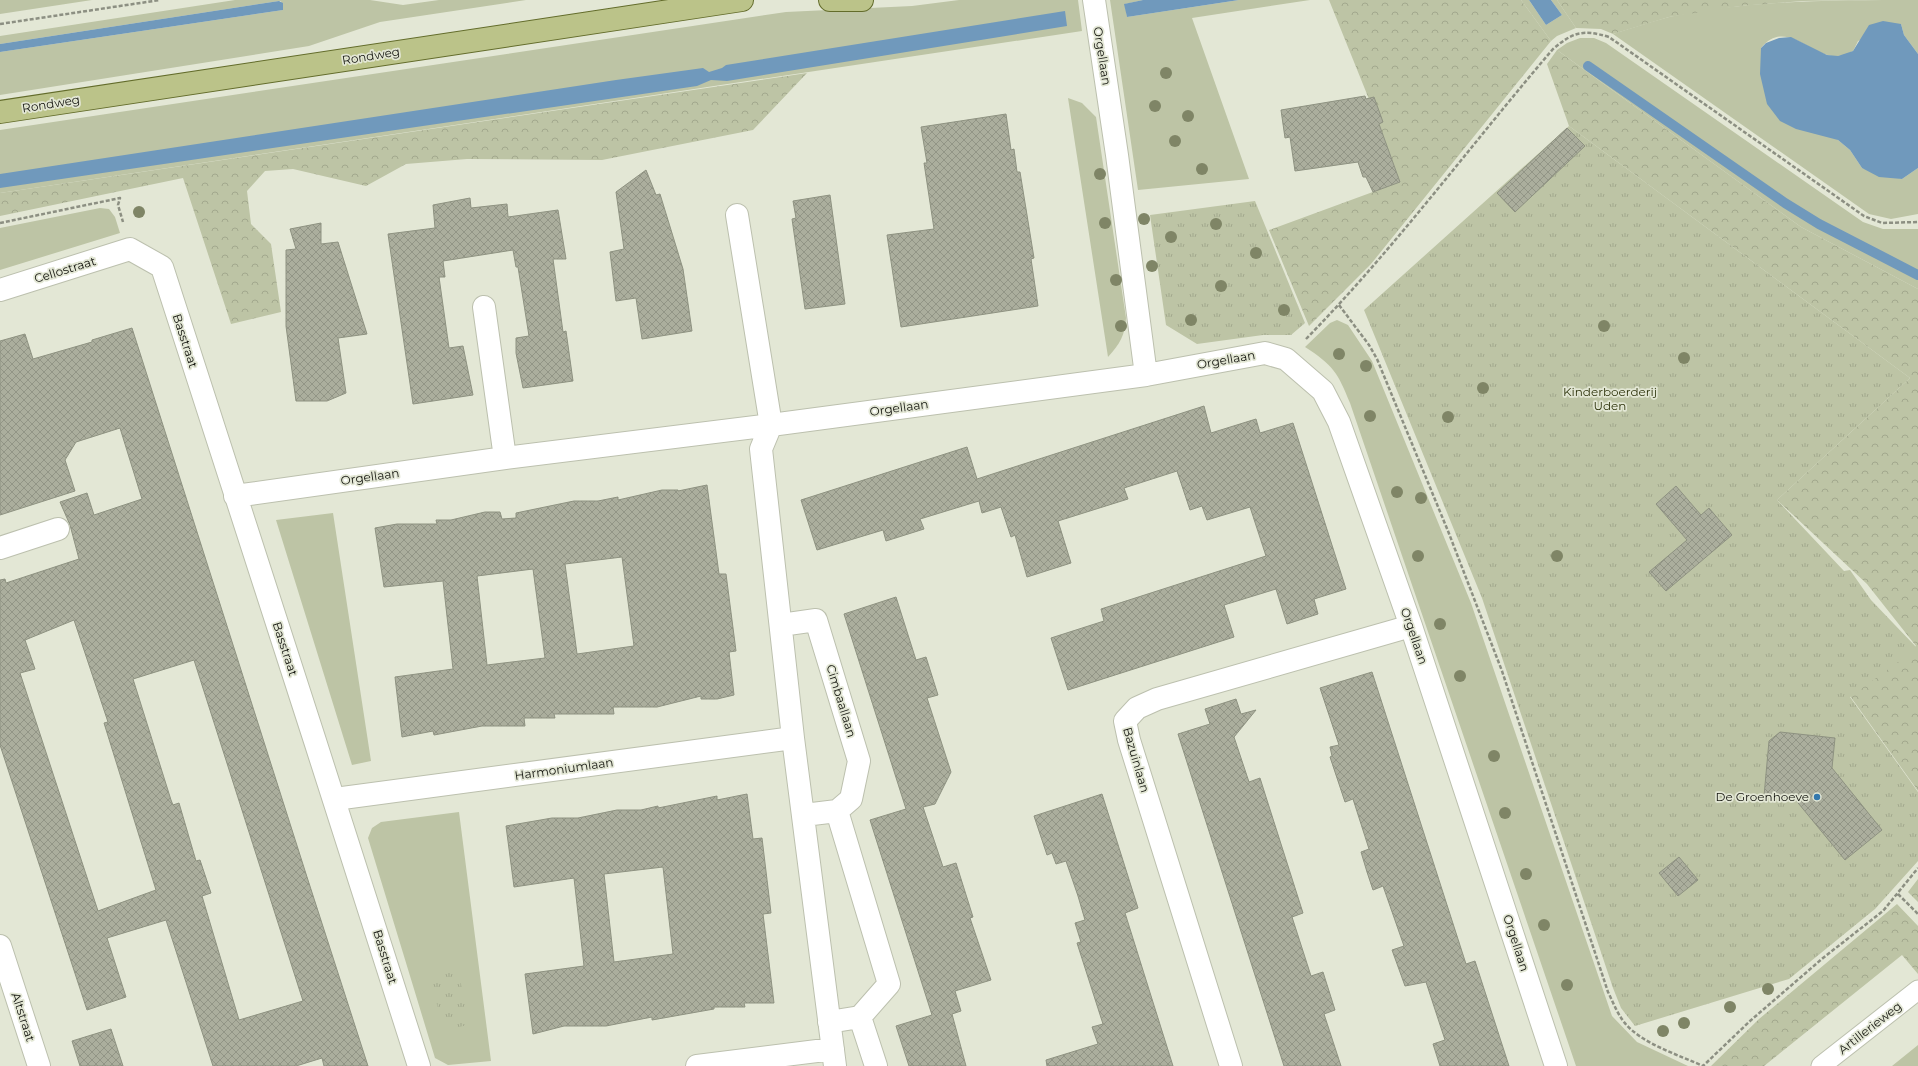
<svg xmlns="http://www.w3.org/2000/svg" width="1918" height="1066" viewBox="0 0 1918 1066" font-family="Montserrat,sans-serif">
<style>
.grass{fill:#bdc4a5}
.forest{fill:url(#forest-crowns)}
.park{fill:url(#park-tufts)}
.water{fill:#7099bc}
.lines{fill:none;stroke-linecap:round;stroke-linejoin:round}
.stream{stroke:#7099bc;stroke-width:10}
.building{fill:url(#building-cross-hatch);stroke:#8e9281;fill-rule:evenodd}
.lane-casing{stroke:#bcc0ae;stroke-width:21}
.street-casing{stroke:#bcc0ae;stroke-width:24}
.primary-casing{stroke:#636c2b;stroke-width:24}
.path{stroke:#8c8f82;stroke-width:2.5;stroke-dasharray:4 2;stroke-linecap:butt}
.lane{stroke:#fff;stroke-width:19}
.street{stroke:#fff;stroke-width:22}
.primary{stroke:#bbc389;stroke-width:22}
.tree{fill:#7f8566}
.poi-dot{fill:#3378ad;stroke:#e3e7d5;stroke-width:1.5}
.labels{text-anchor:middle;stroke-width:3.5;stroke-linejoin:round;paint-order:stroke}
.street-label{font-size:12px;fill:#14150f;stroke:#e3e7d5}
.park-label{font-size:12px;fill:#2e340c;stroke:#e3e7d5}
.poi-label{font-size:12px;fill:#14150f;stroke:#e3e7d5;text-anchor:end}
</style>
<defs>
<pattern id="forest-crowns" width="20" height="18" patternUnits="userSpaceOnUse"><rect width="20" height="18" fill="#bdc4a5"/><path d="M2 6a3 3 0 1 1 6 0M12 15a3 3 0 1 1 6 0" fill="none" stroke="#a2a88d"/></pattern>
<pattern id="park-tufts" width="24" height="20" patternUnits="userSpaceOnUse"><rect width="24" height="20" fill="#bdc4a5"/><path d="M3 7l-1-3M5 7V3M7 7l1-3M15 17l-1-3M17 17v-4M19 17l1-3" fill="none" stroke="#a2a88d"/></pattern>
<pattern id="building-cross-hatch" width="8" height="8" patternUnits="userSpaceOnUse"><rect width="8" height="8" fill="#abae9d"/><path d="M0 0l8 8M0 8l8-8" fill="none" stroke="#929586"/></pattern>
</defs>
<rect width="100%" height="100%" fill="#e3e7d5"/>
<path class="grass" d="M0,0H92L0,14Z
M235,0H370L403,5L439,0H526L380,22L309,46L0,95V52L283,10L281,1H279L0,44V36Z
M959,0H1078L1082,31L0,193V130L786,12L912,6Z
M1110,0H1143L1125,4L1127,17L1239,0H1310L1192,18L1249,179L1138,190Z
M1521,0H1529L1546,25L1562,15L1551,0H1557L1576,28L1557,36L1551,41Z
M1918,0V54L1904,35L1901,24L1858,41L1853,51C1849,53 1843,56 1838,56C1812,59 1786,17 1761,48L1838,140L1850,150L1862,168L1902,179L1918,168V214L1891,219L1869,214L1613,34C1632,28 1650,22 1669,17C1750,0 1835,0 1918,0Z
M1580,38H1594L1606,43L1863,222L1883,229H1918V289L1801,227L1557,50L1567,43Z
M1068,98L1082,103L1096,117L1126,318C1125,335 1120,344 1108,357Z
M100,208L109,209L115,217L120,233L0,270V228Z
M1337,320L1348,325L1372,361L1471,603L1612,1016L1637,1042L1688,1066H1576L1350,403C1338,373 1333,365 1305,347L1330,323Z
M333,513L371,761L352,765L276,520Z
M459,812L491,1061L448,1065L435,1058L368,838L372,828L381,822Z
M1918,1045V1066H1892Z"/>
<path class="forest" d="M1329,0H1521L1551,41L1371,264L1309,326L1269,230L1400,182L1379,124Z
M1557,0H1856L1803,1L1740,6L1669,17L1613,34L1601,29L1576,28Z
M1557,50L1801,227L1918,289V791L1850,696L1916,646L1867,584L1777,500L1910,378L1569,126L1547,64Z
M807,73L753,130L602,160L467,159L406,164L366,186L293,169L265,171L247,191L251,224L271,244L281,312L231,324L183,178L0,216V193Z
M1918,879V902L1908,892Z
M1897,904L1918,926V974L1902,955L1764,1066H1711L1759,1019Z"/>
<path class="park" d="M1569,126L1910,378L1777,500L1844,571L1850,570L1871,600L1917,648L1850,697L1918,792V861L1875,909L1789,979L1635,1026L1621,1008L1613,988L1482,598L1364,310Z
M1255,201L1305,323L1291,335H1263L1197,344L1166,325L1150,215Z
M456,964L471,1024L443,1031L429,970Z"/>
<path class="water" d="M1143,0H1239L1127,17L1124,4Z
M1529,0H1551L1562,15L1546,25Z
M279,1L283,3V10L0,52V44Z
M1065,11L1067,26L727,81L711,80L697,86L0,188V174L616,80L703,68L709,72L722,68L726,65Z
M1883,21L1901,24L1904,35L1918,54V168L1902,179L1879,177L1862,168L1850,150L1838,140L1796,129L1780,121L1767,104L1760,74L1761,48L1766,43L1779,38L1791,37L1827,55L1838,56L1853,51L1869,25Z"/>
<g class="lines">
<path class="stream" d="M1588,66L1785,203L1819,224L1918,275"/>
</g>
<path class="building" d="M1365,96L1366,99L1374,97L1383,122L1379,124L1400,182L1373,192L1366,177H1363L1358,162L1295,171L1290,137L1285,138L1281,110Z
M1006,114L1011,150L1014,149L1017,172H1020L1034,258L1031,259L1038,306L901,327L887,235L934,229L924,163H927L921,127Z
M1567,128L1585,146L1515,212L1497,193Z
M646,170L656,195L660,194L683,269L692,331L642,339L636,298L616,301L610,252L624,249L616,192Z
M830,195L845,304L805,309L792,219L796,218L793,201Z
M470,198L471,208L507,204L508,217L558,210L566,259H553L563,332L566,331L573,381L523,388L516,353V338L529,336L518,267H516L513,250L443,261L445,277H439L449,348L463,346L473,395L413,404L388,234L435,228L433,205Z
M321,223V244L338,242L367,334L338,338L346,393L327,401H296L286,326V250L296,249L290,229Z
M132,328L307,877L368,1066H324L322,1058L296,1066H213L166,920L107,938L126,997L87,1010L0,745V580L5,579L6,583L79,559L70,525L60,502L87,493L94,515L142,499L120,428L76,442L65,460L75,491L0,515V341L25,334L33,359L92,342V340ZM74,620L108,722L104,723L156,890L98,911L20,673L35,669L25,640ZM194,660L303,1001L239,1020L202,896L211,893L200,860L196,861L179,803L173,805L171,800L133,679Z
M1204,406L1211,433L1256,419L1260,433L1293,423L1346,589L1314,599L1318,614L1287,624L1276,589L1224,605L1234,637L1068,690L1051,638L1104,621L1101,609L1266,556L1250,507L1207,520L1202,506L1190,510L1177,471L1124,488L1128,499L1058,521L1071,563L1027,577L1015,535L1011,537L1001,507L982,513L979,501L920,519L924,529L886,541L883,530L817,550L801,500L967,447L977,479Z
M707,485L719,574H726L736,651L729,652L734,695L717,699H701V696L657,707H613L614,714H554L555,718H524L525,726H482L434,735L433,731L402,737L395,677L453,669L443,581L384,587L375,528L397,524H437L436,520H451L485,512H500L502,519L516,518V513L574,501H598L618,497V500L662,490H678V491ZM622,557L634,646L577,654L565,564ZM533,569L545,658L487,665L477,576Z
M1676,486L1701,515L1709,508L1732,535L1666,591L1649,572L1687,540L1656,504Z
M896,597L916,660L926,657L938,695L927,698L951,772L935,804L923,807L943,867L956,863L973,917L970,918L991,980L955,991L961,1011L952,1014L966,1066H909L896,1026L932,1015L870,820L906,809L844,614Z
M1372,672L1466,964L1475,961L1509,1066H1440L1433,1044L1445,1040L1426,982L1405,986L1392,950L1404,946L1383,886L1373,890L1367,872L1361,852L1369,849L1353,799L1345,802L1330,757L1332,756L1330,747L1339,745L1320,688Z
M1236,699L1241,714L1256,710L1234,737L1249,782L1260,778L1266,797L1303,913L1292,917L1311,976L1323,972L1335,1010L1324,1014L1341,1066H1284L1178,734L1210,724L1205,709Z
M1780,732L1835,738L1832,768L1882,830L1845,860L1794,798L1764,796L1769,741Z
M747,794L753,839L762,838L771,913L763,914L774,1003H744L745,1007H714V1009L652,1020V1017L606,1026H564L533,1034L525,974L584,966L574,878L514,887L506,826L552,818H578L617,810H641L658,806V808L717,796V800ZM663,867L673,954L614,962L604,874Z
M1102,794L1138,908L1125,913L1173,1066H1047L1046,1060L1098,1044L1092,1027L1103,1024L1077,943L1081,942L1075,923L1085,920L1078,896L1066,861L1056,864L1052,853L1047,855L1034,816Z
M1679,857L1698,880L1678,896L1659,873Z
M111,1029L123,1066H80L72,1041Z"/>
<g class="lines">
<defs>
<path id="lane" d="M1821,1066L1918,990"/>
<path id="street" d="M1094,0L1117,155L1146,375
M737,215L771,425
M0,290L130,249L162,267C247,534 335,799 419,1066
M484,307L505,458
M771,425L761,449L793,738L835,1066
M235,496L505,458L771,425L1146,375L1265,353L1286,359L1323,391L1339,422L1411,626L1556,1066
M0,548L58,529
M781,625L816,620L859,761L851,799L837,811L804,815
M335,799L793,738
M0,946L39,1066
M860,1017L876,1066
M829,1022L860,1017L889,984L837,811
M697,1066L833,1049
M1231,1066L1129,740L1125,721L1137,708L1157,699L1411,626"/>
<path id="primary" d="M830,0H862
M0,112L742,0"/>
</defs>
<use href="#lane" class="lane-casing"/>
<use href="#street" class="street-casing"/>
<use href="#primary" class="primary-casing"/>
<path class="path" d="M0,24L160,0
M0,223L120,198L118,205L123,222
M1339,305L1369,345L1377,359L1448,531L1502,671L1608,992C1613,1002 1617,1013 1624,1022C1640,1043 1679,1055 1703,1066L1750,1021L1823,958L1883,911L1918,868
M1306,339C1395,248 1470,146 1553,49C1573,32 1583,29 1609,37L1864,216L1882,223L1918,222
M1898,894L1918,914"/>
<use href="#lane" class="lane"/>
<use href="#street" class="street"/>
<use href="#primary" class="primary"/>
</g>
<g class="tree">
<circle cx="1166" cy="73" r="6"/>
<circle cx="1155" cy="106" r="6"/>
<circle cx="1188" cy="116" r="6"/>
<circle cx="1175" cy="141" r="6"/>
<circle cx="1202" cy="169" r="6"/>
<circle cx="1100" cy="174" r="6"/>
<circle cx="139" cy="212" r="6"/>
<circle cx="1144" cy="219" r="6"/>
<circle cx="1105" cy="223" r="6"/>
<circle cx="1216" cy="224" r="6"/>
<circle cx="1171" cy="237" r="6"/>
<circle cx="1256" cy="253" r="6"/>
<circle cx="1152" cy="266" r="6"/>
<circle cx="1116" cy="280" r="6"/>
<circle cx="1221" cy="286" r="6"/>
<circle cx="1284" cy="310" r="6"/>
<circle cx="1191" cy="320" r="6"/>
<circle cx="1121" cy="326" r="6"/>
<circle cx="1604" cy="326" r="6"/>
<circle cx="1339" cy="354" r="6"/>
<circle cx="1684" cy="358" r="6"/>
<circle cx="1366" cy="366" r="6"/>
<circle cx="1483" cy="388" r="6"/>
<circle cx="1370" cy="416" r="6"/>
<circle cx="1448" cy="417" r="6"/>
<circle cx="1397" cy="492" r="6"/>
<circle cx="1421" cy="498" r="6"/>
<circle cx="1418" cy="556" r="6"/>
<circle cx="1557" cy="556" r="6"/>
<circle cx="1440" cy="624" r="6"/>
<circle cx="1460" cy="676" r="6"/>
<circle cx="1494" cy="756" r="6"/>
<circle cx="1505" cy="813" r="6"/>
<circle cx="1526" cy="874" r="6"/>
<circle cx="1544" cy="925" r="6"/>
<circle cx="1567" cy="985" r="6"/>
<circle cx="1768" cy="989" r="6"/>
<circle cx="1730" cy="1007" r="6"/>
<circle cx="1684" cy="1023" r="6"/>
<circle cx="1663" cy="1031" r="6"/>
</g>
<circle class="poi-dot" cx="1817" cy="797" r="4"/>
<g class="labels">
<g class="street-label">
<text transform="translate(371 56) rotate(-9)" y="4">Rondweg</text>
<text transform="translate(1102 56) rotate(81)" y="4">Orgellaan</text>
<text transform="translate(51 104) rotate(-9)" y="4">Rondweg</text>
<text transform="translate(65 270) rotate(-17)" y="4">Cellostraat</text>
<text transform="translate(185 341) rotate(72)" y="4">Basstraat</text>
<text transform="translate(1226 360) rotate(-10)" y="4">Orgellaan</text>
<text transform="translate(899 408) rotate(-8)" y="4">Orgellaan</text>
<text transform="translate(370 477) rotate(-8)" y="4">Orgellaan</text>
<text transform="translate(1414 636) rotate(71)" y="4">Orgellaan</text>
<text transform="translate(285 649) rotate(72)" y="4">Basstraat</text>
<text transform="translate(841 701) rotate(73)" y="4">Cimbaallaan</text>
<text transform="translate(1136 760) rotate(74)" y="4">Bazuinlaan</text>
<text transform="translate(564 769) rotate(-8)" y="4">Harmoniumlaan</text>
<text transform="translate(1516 943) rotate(72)" y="4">Orgellaan</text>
<text transform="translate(385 957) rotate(73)" y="4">Basstraat</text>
<text transform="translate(23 1017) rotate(72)" y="4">Altstraat</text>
<text transform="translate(1870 1028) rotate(-38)" y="4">Artillerieweg</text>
</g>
<g class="park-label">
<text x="1610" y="396">Kinderboerderij<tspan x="1610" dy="14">Uden</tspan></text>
</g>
<g class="poi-label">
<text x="1809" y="801">De Groenhoeve</text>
</g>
</g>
</svg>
